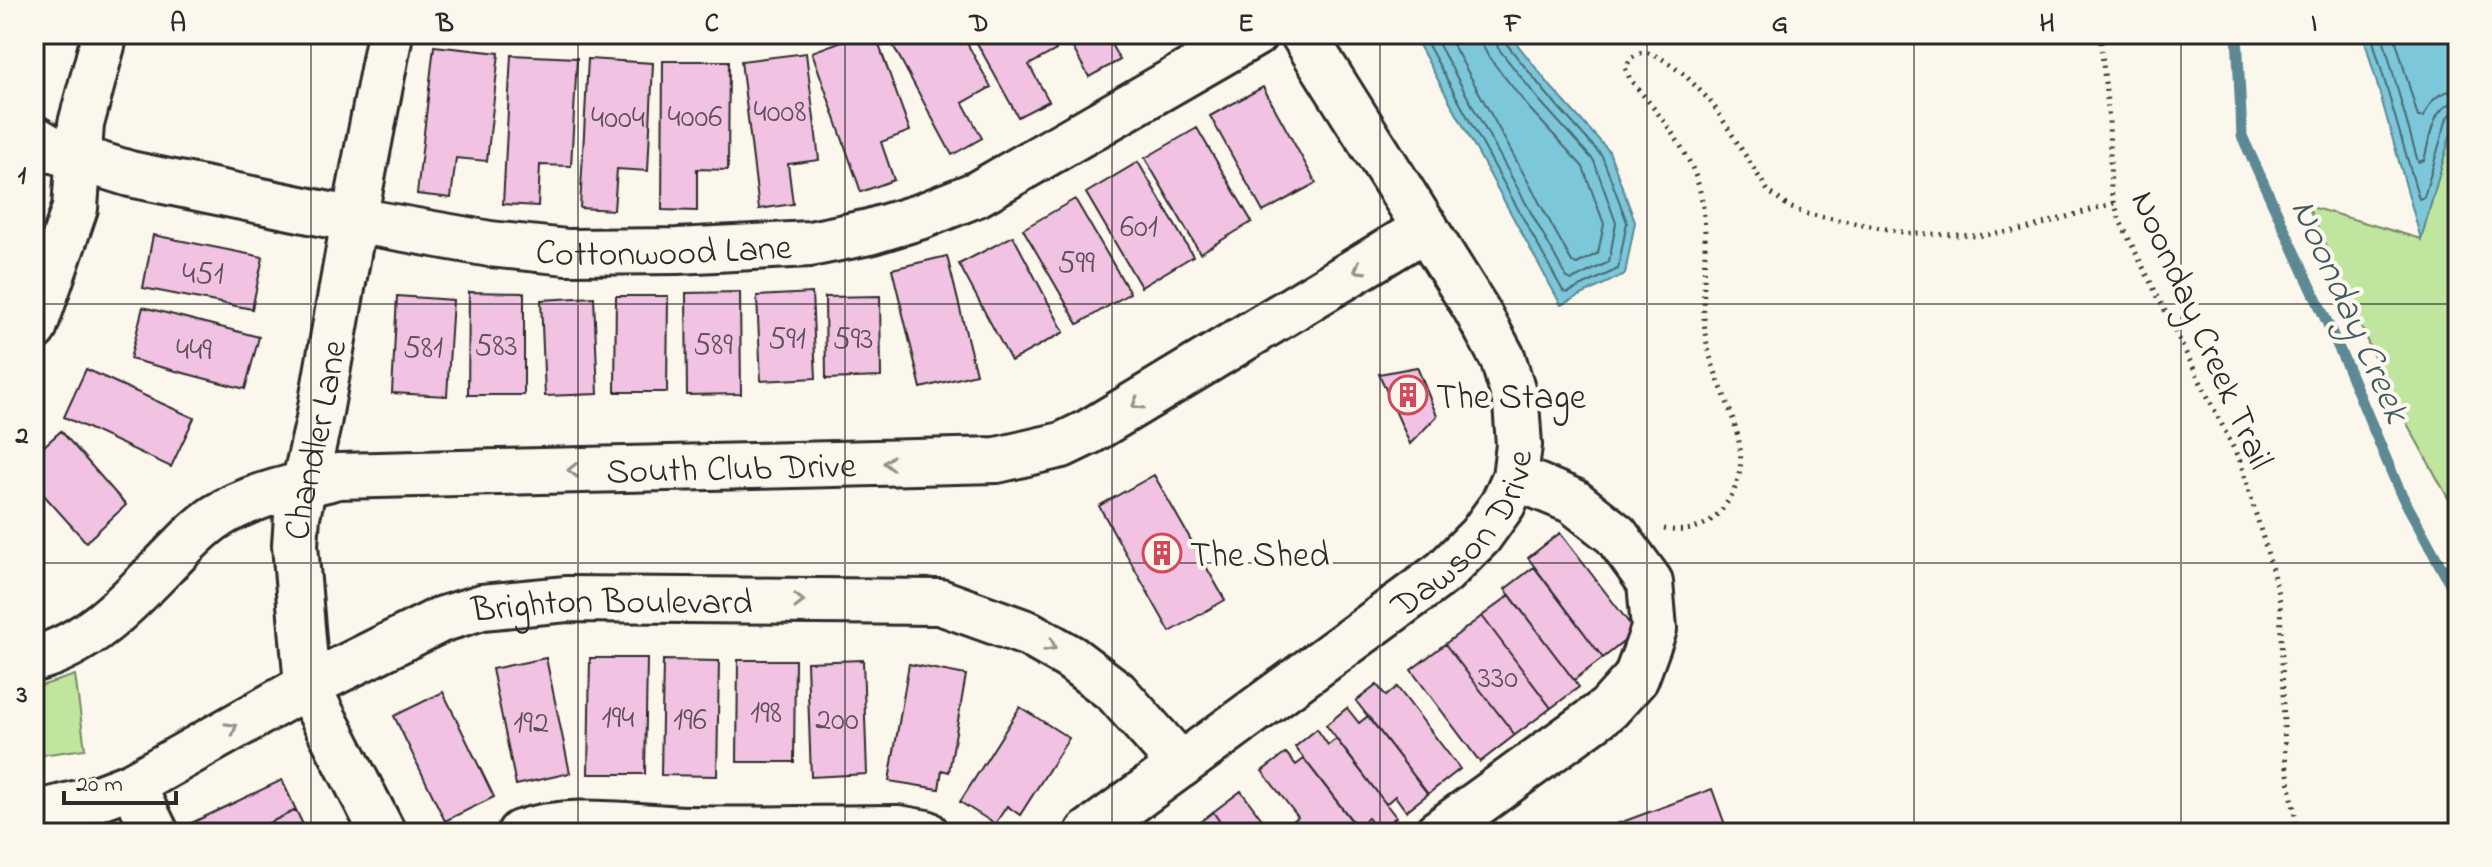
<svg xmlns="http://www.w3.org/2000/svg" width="2492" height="867" viewBox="0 0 2492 867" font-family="'Indie Flower',sans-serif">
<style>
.green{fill:#c0e59f;stroke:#768865;stroke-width:2}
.water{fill:#7bc7da;stroke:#5b8994;stroke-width:2}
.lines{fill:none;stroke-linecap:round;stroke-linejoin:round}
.shore{stroke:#4b6971;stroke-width:2}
.stream{stroke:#5b8994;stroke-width:11}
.building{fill:#f2c2e3;stroke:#2b2b2b;stroke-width:2}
.minor-casing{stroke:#2b2b2b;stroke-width:50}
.path{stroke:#2b2b2b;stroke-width:5;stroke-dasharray:2 6;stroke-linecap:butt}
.minor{stroke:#fbf7ec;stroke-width:44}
.oneway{stroke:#93918c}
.grid{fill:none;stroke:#2b2b2b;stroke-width:2;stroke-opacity:0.55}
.labels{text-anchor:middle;stroke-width:8;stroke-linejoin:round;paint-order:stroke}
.number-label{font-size:32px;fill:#5d5159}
.street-label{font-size:36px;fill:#2b2b2b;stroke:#fbf7ec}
.poi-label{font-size:36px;fill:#2b2b2b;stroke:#fbf7ec;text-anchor:start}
.water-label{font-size:38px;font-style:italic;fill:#435a60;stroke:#fbf7ec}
.neatline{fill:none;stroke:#2b2b2b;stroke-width:3}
.grid-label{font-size:26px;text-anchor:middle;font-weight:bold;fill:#2b2b2b}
</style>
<rect width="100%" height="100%" fill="#fbf7ec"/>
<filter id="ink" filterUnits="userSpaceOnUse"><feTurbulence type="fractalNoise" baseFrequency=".0125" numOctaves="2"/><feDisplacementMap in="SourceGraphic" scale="16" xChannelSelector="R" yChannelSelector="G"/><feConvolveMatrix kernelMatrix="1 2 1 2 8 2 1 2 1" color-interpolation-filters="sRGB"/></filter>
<g filter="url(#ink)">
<path class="green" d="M2458,108V516L2389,391L2308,206L2421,239Z
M75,675L85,749L34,756V688Z"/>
<path class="water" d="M1413,34H1509L1552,88L1609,151L1635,222L1625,274L1561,305Z
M2363,34H2458V108L2421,239Z"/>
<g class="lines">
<path class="shore" d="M1422,34L1563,291L1567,293L1618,269L1627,222L1602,156L1546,93L1505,42L1504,34
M1433,34L1567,278L1572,280L1609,262L1616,223L1594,161L1539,100L1498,48L1493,34
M1447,34L1572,262L1577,264L1598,253L1604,224L1583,167L1529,108L1488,56L1483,46L1481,34
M2371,34L2419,199L2424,197L2447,118L2452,113L2458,112
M2382,34L2418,162L2424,160C2430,139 2432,104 2458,102
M2394,34L2418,117H2424C2430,100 2439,91 2458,90"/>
<path class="stream" d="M2237,34L2242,136L2347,366L2400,492L2458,598"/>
</g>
<path class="building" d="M861,34H875L910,131L881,142L894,180L861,192L812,52Z
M887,34H962L991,87L963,103L982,138L952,155Z
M972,34H1047L1056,50L1029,65L1049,101L1018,117Z
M1065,34H1105L1120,60L1089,77Z
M434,46L499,53L487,161L456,158L451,198L417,194Z
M806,53L819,160L788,164L793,204L759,209L741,61Z
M511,55L577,58L571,166L540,165L538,206L503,204Z
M588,59L653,63L648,171L617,169L614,210L580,208Z
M663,61H729L728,170L697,169V211L662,210Z
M1263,87L1316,183L1263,212L1210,116Z
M1197,128L1252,222L1200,253L1145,158Z
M1138,162L1193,256L1141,287L1086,193Z
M1075,199L1130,293L1078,324L1023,229Z
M153,235L263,257L252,309L143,288Z
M1013,236L1064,332L1011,361L959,264Z
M947,256L976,374L921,388L892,269Z
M469,292L524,293V395H468Z
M740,292L741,394L687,395L686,293Z
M812,293L816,378L761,381L757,296Z
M397,296L453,300L447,396L392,393Z
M616,296H668L667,392H615Z
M880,296L881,377L826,379L825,297Z
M594,297L598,394L545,396L541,300Z
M143,307L259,337L245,389L130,359Z
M1417,367L1437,416L1410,444L1379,374Z
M86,369L194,418L171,467L64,417Z
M61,431L126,505L86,542L34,484V455Z
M1154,475L1225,600L1170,632L1099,506Z
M1560,533L1636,632L1603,658L1528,558Z
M1534,567L1603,658L1574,680L1505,589Z
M1510,595L1579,687L1551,708L1482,616Z
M1482,616L1551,708L1515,735L1445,644Z
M1445,644L1515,735L1480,762L1411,670Z
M546,658L570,773L516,785L492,669Z
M590,658H647L645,774H588Z
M663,660L719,661L717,776L661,775Z
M738,660H795L794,762H737Z
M863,660L867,774L811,777L807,662Z
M909,664L966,675L949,772L942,770L939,789L889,781Z
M1377,685L1386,696L1397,687L1460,769L1428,794L1356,701Z
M443,692L494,797L445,821L394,716Z
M1020,707L1069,738L1020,815L1007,806L995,824L960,802Z
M1347,708L1359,723L1368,716L1428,794L1406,811L1395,796L1386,804L1326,725Z
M1317,729L1328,745L1336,739L1396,817L1378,831L1368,818L1357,827L1295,747Z
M1286,753L1296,765L1304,759L1361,833H1288L1284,828L1298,817L1262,771Z
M282,780L296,810L248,833H186L183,827Z
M1712,789L1728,833H1592Z
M1241,791L1272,833H1228L1213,812Z
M296,810L307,833H248Z
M1213,812L1228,833H1190L1188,831Z"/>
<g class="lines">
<defs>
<g id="minor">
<path id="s1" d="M34,138L56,151L130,174L354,220L490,244L567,252L677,251L810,244L869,232L922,216L977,194L1255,34"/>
<path d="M34,328L75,208L81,124L105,34"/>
<path id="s2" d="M34,659C91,644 131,599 171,558C185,544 199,528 216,517C252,494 297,487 338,476L997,460L1062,445L1089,432L1426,228"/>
<path d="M132,785L156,833"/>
<path id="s3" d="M34,814L95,799L132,785L307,686L440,620L482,607L567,599L940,602L1029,634L1071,658L1116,692L1181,765"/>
<path id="s4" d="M383,833L307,686L295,545L297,516L318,424L354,220L390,34"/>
<path d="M520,833C576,815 632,828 690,829C759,831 828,828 898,828L926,833"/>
<path id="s5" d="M1088,833L1444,572L1480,536L1503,504L1515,477L1519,445L1516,403L1503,359L1476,309L1303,34"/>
<path d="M1437,833L1608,709L1636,678L1654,629L1650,582L1616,535L1573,501L1515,477"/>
</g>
</defs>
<use href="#minor" class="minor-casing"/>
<path class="path" d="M2100,34L2109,121L2111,192L2120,221L2240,461L2269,558L2280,602L2285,756L2298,833
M1664,529C1687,533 1708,528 1723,508C1769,450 1711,392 1705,331C1699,275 1716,216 1690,163C1675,132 1651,105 1630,79L1625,68L1632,57L1640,53H1648L1661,58L1685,75L1712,103L1768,191L1789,207L1807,214L1907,233L1977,236L2022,230L2114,203"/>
<use href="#minor" class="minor"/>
</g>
<defs><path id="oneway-chevron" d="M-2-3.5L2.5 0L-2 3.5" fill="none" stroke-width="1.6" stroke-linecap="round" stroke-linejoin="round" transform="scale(2)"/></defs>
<g class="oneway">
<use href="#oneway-chevron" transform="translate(1359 269) rotate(149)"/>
<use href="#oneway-chevron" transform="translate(1137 404) rotate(149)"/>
<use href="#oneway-chevron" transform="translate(889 463) rotate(179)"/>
<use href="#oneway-chevron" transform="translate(573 470) rotate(179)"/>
<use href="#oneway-chevron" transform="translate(799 601)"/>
<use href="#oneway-chevron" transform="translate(1051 646) rotate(29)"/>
<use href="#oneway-chevron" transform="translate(232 728) rotate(-30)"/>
</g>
</g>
<path class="grid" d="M311,34V833M578,34V833M845,34V833M1112,34V833M1380,34V833M1647,34V833M1914,34V833M2181,34V833M34,304H2458M34,563H2458"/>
<defs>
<symbol id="building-ring" viewBox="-11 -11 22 22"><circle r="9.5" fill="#fbf7ec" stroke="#d1495b" stroke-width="1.5"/><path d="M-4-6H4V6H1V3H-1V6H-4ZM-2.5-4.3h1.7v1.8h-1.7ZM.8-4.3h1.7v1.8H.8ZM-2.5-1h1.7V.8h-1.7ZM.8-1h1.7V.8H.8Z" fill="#d1495b"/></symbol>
</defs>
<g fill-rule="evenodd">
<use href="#building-ring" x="1386" y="373" width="44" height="44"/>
<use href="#building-ring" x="1140" y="531" width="44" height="44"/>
</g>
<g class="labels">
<g class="number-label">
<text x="780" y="121">4008</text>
<text x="695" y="126">4006</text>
<text x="618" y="127">4004</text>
<text x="1139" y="236">601</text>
<text x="1076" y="272">599</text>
<text x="203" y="283">451</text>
<text x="787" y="348">591</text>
<text x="853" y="348">593</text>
<text x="713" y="354">589</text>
<text x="496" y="355">583</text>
<text x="423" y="357">581</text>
<text x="194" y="359">449</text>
<text x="1498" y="687">330</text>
<text x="766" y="722">198</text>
<text x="618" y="727">194</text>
<text x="690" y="729">196</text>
<text x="837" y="729">200</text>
<text x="531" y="732">192</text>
</g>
<g class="street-label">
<text dy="13" stroke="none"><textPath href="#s1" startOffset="644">Cottonwood Lane</textPath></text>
<text transform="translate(2204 329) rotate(66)" y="13">Noonday Creek Trail</text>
<text dy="13" stroke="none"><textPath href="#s4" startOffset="414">Chandler Lane</textPath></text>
<text dy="13" stroke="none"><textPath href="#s2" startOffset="756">South Club Drive</textPath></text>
<text dy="13" stroke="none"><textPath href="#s5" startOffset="484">Dawson Drive</textPath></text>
<text dy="13" stroke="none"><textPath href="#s3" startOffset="626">Brighton Boulevard</textPath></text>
</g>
<g class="poi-label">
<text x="1436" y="408">The Stage</text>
<text x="1190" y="566">The Shed</text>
</g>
<g class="water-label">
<text transform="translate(2352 310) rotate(66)" y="13">Noonday Creek</text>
</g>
</g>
<rect width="2492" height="867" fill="none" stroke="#fbf7ec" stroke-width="88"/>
<path d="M64 791v12h112v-12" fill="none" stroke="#2b2b2b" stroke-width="4"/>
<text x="76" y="791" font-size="24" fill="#2b2b2b" stroke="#fbf7ec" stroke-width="6" paint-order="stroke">20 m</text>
<rect x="44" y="44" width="2404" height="779" class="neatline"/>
<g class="grid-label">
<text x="178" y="31">A</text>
<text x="445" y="31">B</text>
<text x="712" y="31">C</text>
<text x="979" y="31">D</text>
<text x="1246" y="31">E</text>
<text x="1513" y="31">F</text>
<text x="1780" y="31">G</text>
<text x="2047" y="31">H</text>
<text x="2314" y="31">I</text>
<text x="22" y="183">1</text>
<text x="22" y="443">2</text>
<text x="22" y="702">3</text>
</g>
</svg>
